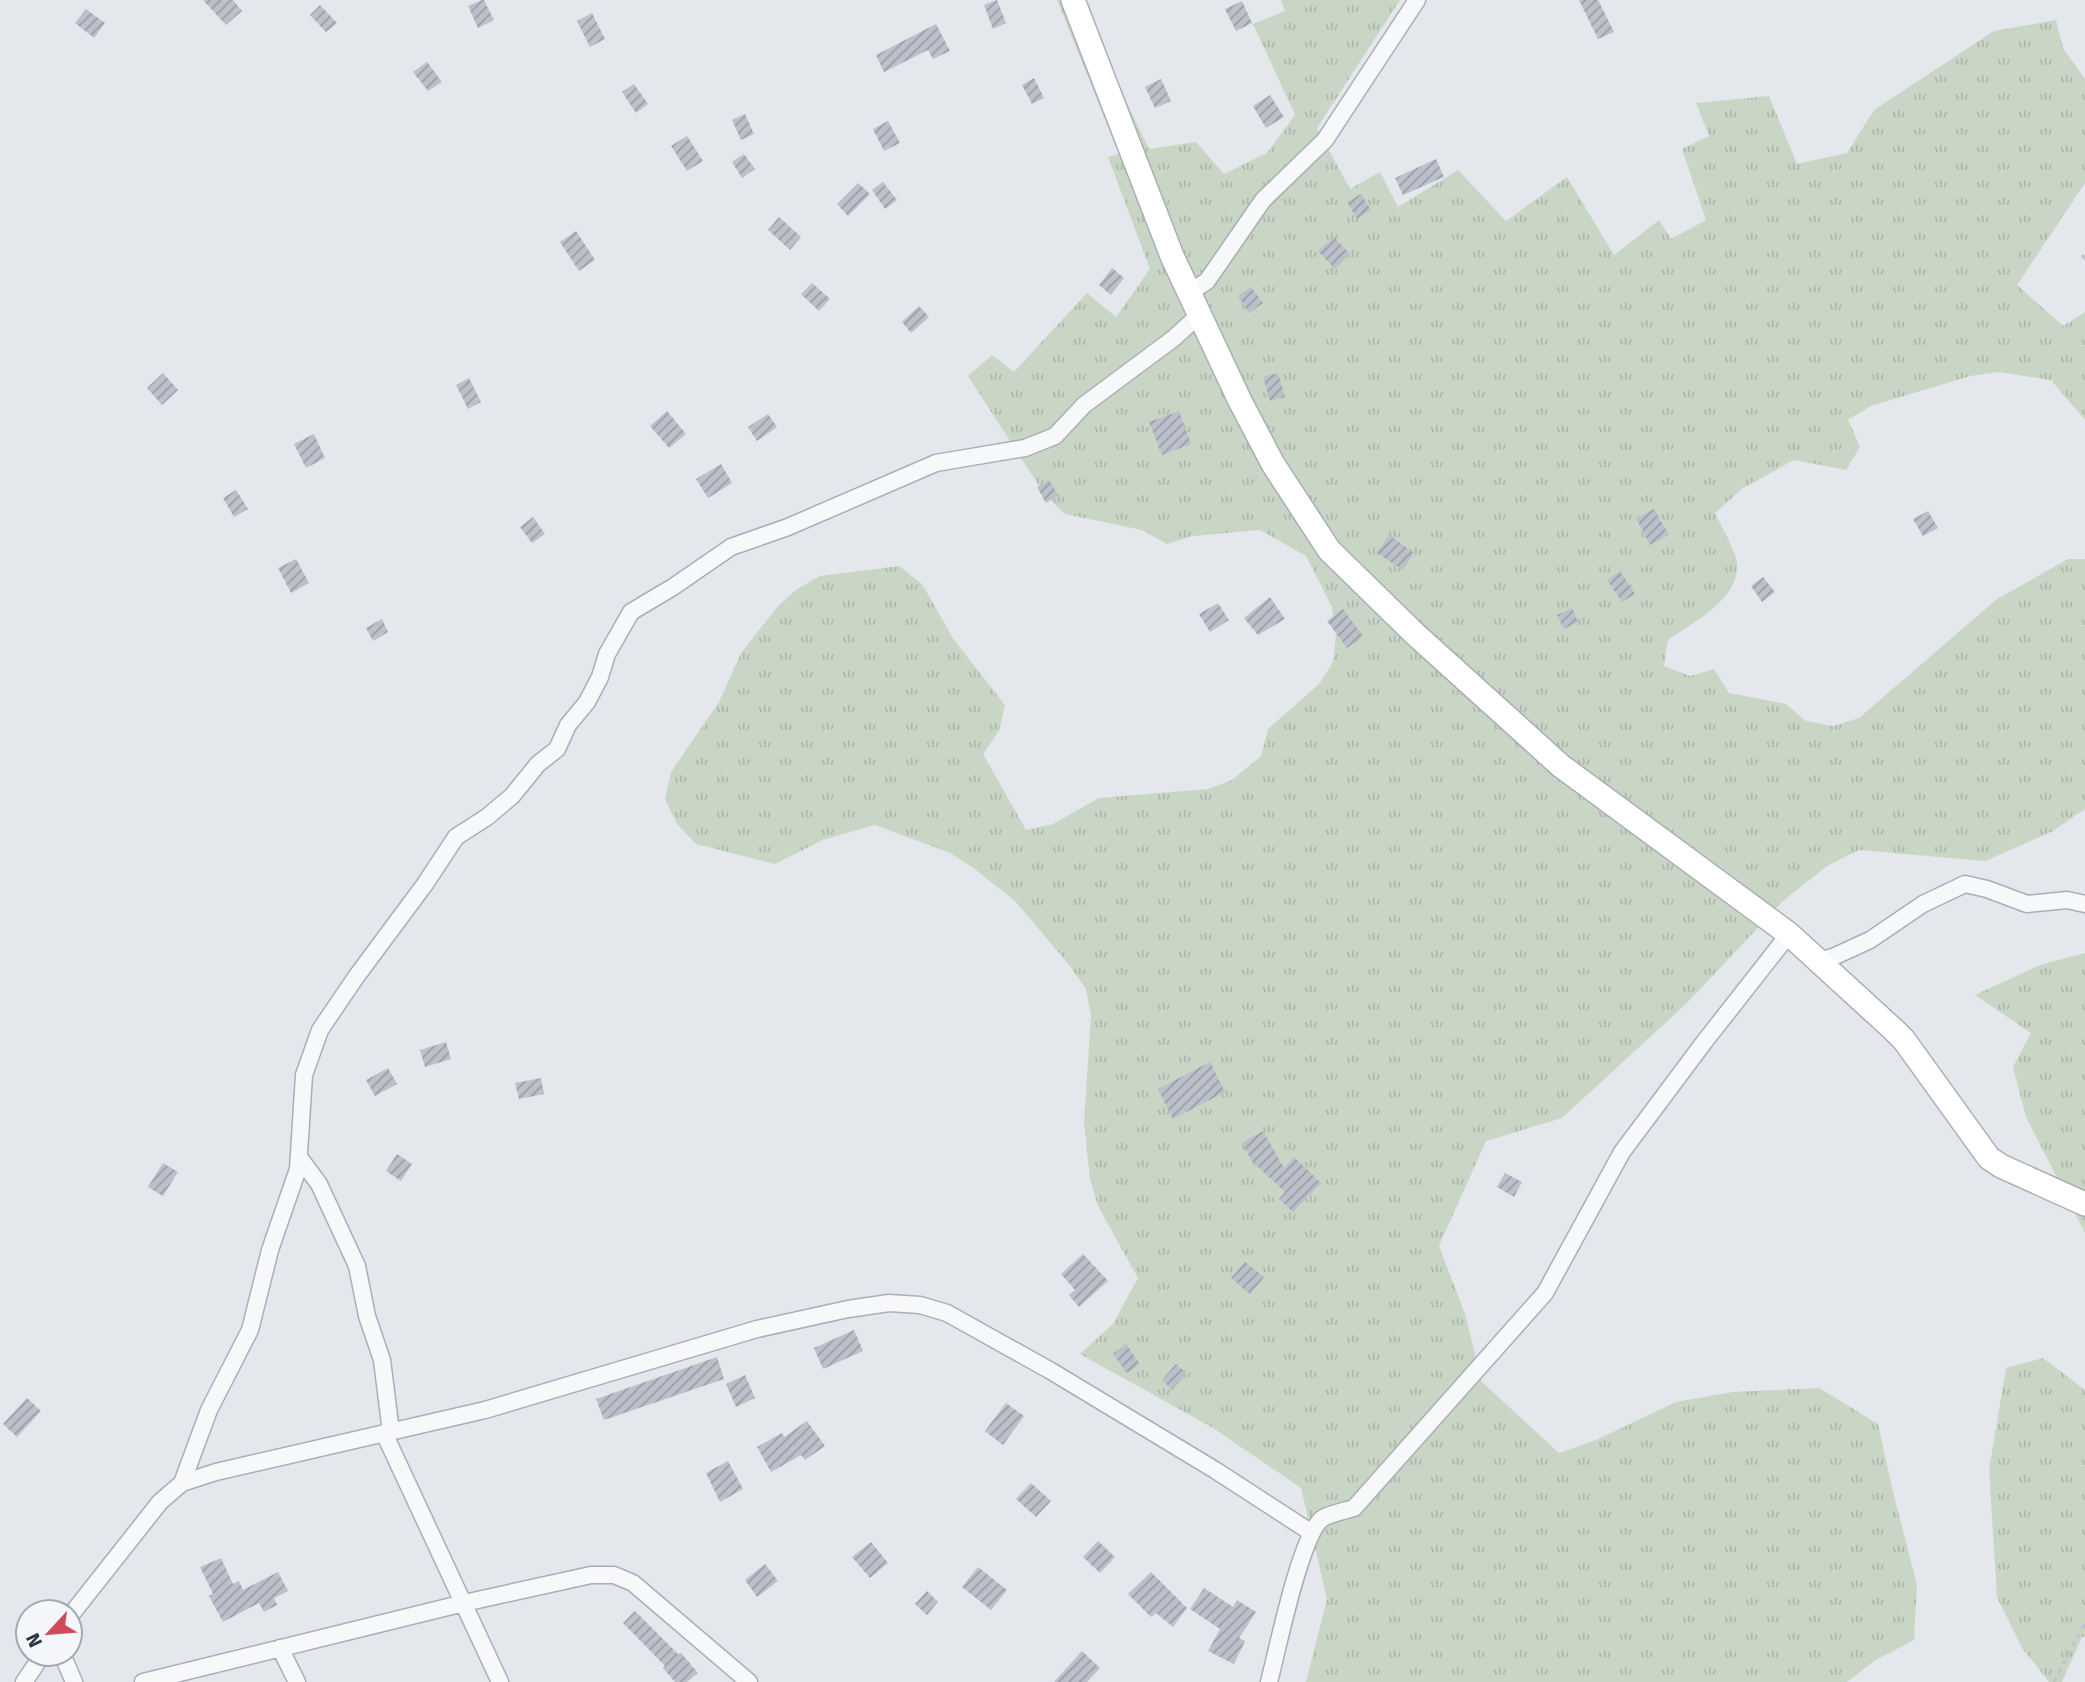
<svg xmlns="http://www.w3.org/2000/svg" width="2085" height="1682" viewBox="0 0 2085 1682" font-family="'Fira Sans',sans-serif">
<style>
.grass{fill:url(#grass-tufts)}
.building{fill:url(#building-hatch)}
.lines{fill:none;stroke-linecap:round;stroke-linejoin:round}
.street-casing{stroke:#a9aeb7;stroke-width:19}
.secondary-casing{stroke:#a9aeb7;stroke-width:26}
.path{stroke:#c2c5cb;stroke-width:3.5;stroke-dasharray:5 5;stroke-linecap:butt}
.street{stroke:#f7f8fa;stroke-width:16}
.secondary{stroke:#fff;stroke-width:23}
</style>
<defs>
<pattern id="grass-tufts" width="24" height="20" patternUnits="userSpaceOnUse" patternTransform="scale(1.75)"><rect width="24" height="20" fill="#c9d6c5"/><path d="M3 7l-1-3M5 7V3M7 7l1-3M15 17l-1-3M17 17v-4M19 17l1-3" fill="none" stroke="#adb8ab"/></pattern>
<pattern id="building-hatch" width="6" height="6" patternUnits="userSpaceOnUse" patternTransform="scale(1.75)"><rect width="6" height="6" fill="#bbc0ca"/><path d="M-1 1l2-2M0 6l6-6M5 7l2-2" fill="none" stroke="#989da6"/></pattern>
</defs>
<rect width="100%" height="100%" fill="#e4e7ec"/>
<path class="grass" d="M1057,0H1077L1149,149L1196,142L1224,174L1267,153L1295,115L1253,24L1285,11L1281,0H1400L1317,128L1350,189L1380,172L1398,207L1458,170L1506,221L1567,177L1614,255L1659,220L1671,239L1706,220L1682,149L1709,136L1696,103L1769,96L1797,164L1847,153L1874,110L1994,31L2056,20L2063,48L2085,79V183L2017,285L2063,326L2085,312V420L2051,380L1999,372L1970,376L1871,406L1848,420L1860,447L1846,470L1794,460L1743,488L1715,513C1720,524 1737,554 1737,563C1740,600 1693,622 1668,640L1664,666L1690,676L1714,669L1729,693L1786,704L1806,721L1833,726L1859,718L1997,599L2068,559H2085V809L2053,831L1985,861L1859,850L1827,866L1783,901L1686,1004L1562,1118L1486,1141L1439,1246L1465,1314L1482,1382L1559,1453L1596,1440L1676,1402L1733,1392L1819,1388L1878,1424L1892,1488L1917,1585L1914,1640L1876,1660L1847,1682H1306L1327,1599L1301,1488L1213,1428L1080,1354L1113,1324L1138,1278L1098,1206L1090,1179L1084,1123L1091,1015L1086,989L1070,966L1015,901L972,867L950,853L875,825L825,839L775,864L696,844L677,824L665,799L671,772L719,702L741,653L778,606L797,589L820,576L899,566L922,584L954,640L1005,705L999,731L983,754L1026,830L1053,824L1099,798L1208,789L1232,780L1261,756L1268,729L1320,683L1333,662L1336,636L1332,607L1306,556L1260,530L1193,536L1167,544L1142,530L1065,514L1045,495L968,376L992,355L1014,372L1087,293L1116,317L1150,269L1108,157L1119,154Z
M2085,953V1233L2026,1117L2013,1067L2031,1033L1975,995L2040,965Z
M2043,1358L2085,1390V1636L2082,1637L2062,1682H2049L2022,1648L1997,1597L1989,1470L2006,1368Z"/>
<path class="building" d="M203,0H233L242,11L226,25Z
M482,0H484L494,20L478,28L468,6Z
M997,0L1006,23L993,29L984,5Z
M1579,0H1598L1614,32L1598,39Z
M1242,1L1252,23L1236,31L1225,9Z
M320,5L337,23L326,32L310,15Z
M86,9L105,23L94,38L75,23Z
M592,13L605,39L590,47L577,21Z
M936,24L950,51L933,59L928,50L884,72L876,55Z
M427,62L442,82L428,91L413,72Z
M1034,78L1044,98L1032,104L1022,85Z
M1161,79L1171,101L1155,108L1145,87Z
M634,84L648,104L636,113L622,92Z
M1270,95L1284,117L1266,128L1253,106Z
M745,114L754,134L741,140L732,120Z
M888,121L900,143L884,151L873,129Z
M687,136L703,161L687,171L671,146Z
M744,154L755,169L742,178L732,162Z
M1436,159L1444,177L1403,195L1395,178Z
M883,182L897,200L885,209L872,190Z
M858,183L870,194L848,216L837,204Z
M1361,194L1371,210L1357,219L1347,202Z
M779,217L801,237L790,250L768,230Z
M576,231L595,260L579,271L560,242Z
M1334,237L1350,254L1335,269L1318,251Z
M1112,268L1124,278L1111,295L1099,285Z
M812,283L830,299L819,311L801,294Z
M1251,287L1263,303L1249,313L1238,296Z
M919,306L929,317L911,333L902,322Z
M163,373L178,390L162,405L147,388Z
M1278,373L1285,397L1270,401L1263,377Z
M469,378L481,402L468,409L456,385Z
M667,411L686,434L669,448L650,426Z
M1179,411L1191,444L1162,455L1149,422Z
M768,414L777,427L757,441L748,427Z
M314,434L325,458L306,468L294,444Z
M721,464L732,483L708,498L696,479Z
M1049,480L1058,495L1046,503L1037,487Z
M236,490L248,509L234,517L223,498Z
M1654,509L1669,535L1650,545L1636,518Z
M1928,511L1938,528L1923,536L1913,519Z
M533,517L545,534L532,543L520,527Z
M1389,535L1414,553L1403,570L1377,553Z
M296,559L309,583L291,593L278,568Z
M1620,571L1635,594L1622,602L1607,580Z
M1763,577L1775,592L1762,602L1751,586Z
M1270,597L1285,619L1258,635L1244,618Z
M1218,603L1229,620L1210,632L1199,614Z
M1572,608L1578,622L1564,629L1557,615Z
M1343,609L1363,636L1347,648L1327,621Z
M382,619L388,632L373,641L366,628Z
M446,1042L451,1059L425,1067L420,1050Z
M1210,1062L1225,1092L1173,1119L1158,1089Z
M388,1068L397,1084L375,1096L366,1080Z
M541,1078L544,1094L519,1099L515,1083Z
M1263,1131L1284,1168L1294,1157L1321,1183L1293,1212L1279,1199L1285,1192L1257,1166L1255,1167L1242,1143Z
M397,1154L412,1164L401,1181L386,1171Z
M163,1163L178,1172L163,1196L148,1187Z
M1505,1173L1522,1182L1514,1197L1497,1187Z
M1083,1254L1108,1281L1079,1307L1069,1295L1075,1290L1061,1274Z
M1245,1262L1264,1277L1250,1294L1231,1278Z
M854,1330L863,1351L823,1369L814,1348Z
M1126,1344L1140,1364L1127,1373L1113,1354Z
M717,1357L724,1379L604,1420L596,1399Z
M1176,1364L1187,1373L1172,1390L1162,1380Z
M745,1375L755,1398L736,1407L726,1384Z
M27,1398L41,1411L17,1437L3,1424Z
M1006,1403L1024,1416L1003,1445L985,1431Z
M807,1421L825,1446L805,1460L801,1455L771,1472L757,1447L782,1433L784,1437Z
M728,1461L743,1489L720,1502L706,1473Z
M1031,1483L1051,1501L1036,1517L1016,1499Z
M1098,1541L1115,1557L1100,1573L1083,1557Z
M871,1542L888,1563L870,1578L852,1557Z
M221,1558L233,1584L239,1581L243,1590L278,1572L288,1591L274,1598L277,1605L264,1612L259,1603L223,1622L209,1596L213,1594L200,1567Z
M765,1564L778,1581L757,1597L745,1580Z
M978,1567L1007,1590L991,1610L962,1587Z
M1151,1572L1187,1608L1173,1627L1156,1613L1151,1617L1128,1594Z
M1204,1588L1233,1607L1237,1600L1256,1612L1239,1638L1245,1641L1234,1664L1208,1651L1220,1629L1190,1609Z
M927,1591L938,1602L927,1615L915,1604Z
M635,1611L678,1654L681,1653L698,1673L687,1682H675L663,1668L665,1666L623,1623Z
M1082,1651L1100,1668L1087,1682H1054Z"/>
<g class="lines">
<defs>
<path id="street" d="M1189,293L1207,281L1263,200L1325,140L1417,0
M1818,961L1833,957L1870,940L1923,904L1965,884L1987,889L2027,904L2067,900L2085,904
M299,1157L319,1184L357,1266L367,1316L382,1360L391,1432
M384,1433L500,1682
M182,1483L209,1410L250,1330L270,1250L298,1169L304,1075L320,1030L356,977L425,884L456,837L487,817L512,796L538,764L557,749L568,725L587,702L600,677L607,654L631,612L673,587L731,547L788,527L936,463L1025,448L1055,436L1084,405L1174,338L1199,315
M70,1616L160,1502L182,1483L216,1472L485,1410L757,1329L848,1309L889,1303L920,1305L947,1313L1051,1371L1215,1470L1312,1533
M280,1648L297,1682
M62,1654L74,1682
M24,1682L43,1654
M143,1682L464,1603L591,1575H614L633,1583L749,1682
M1269,1682C1277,1652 1301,1532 1323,1518C1332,1513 1345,1511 1354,1508L1545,1293L1622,1152L1705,1041L1789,934"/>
<path id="secondary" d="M1073,0L1172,256L1240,401L1273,464L1329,550L1415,634L1561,766L1789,934L1894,1030L1904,1040L1989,1158L2001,1166L2085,1204"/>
</defs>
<use href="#street" class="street-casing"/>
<use href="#secondary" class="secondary-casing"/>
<path class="path" d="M2082,255L2085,259
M2054,1682L2085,1623"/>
<use href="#street" class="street"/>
<use href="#secondary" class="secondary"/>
</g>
<g transform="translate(49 1633) rotate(244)"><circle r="33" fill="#f4f6f9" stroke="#a4a8b1" stroke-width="2"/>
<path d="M0-5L12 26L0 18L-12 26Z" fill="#d1495b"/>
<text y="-10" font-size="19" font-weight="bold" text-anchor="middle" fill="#2b3445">N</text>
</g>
</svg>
